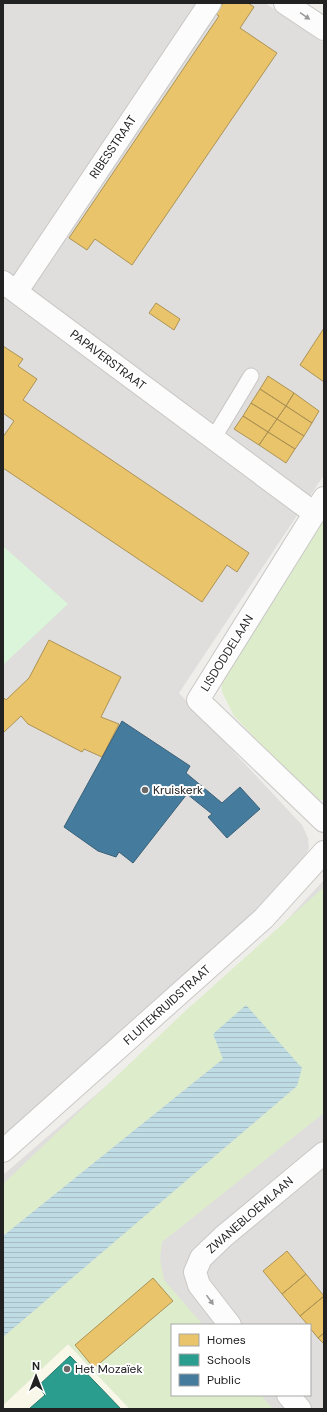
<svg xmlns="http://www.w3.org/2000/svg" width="327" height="1412" viewBox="0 0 327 1412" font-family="'DM Sans',sans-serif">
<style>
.residential{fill:#dfdedc;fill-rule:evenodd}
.education{fill:#f8f7e8}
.grass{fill:#ddeccb}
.park{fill:#daf5da}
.water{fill:url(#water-rules)}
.homes{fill:#e9c46a;stroke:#ad9354}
.schools{fill:#2a9d8f;stroke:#28786e}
.public{fill:#457b9d;stroke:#3a6078}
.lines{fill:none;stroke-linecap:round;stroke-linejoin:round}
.service-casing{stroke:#c9c8c7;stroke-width:17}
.minor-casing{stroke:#c9c8c7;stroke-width:24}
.service{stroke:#fdfcfc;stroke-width:15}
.minor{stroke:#fdfcfc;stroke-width:22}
.oneway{fill:#9a9a9a}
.poi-dot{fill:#6a6968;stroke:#fff;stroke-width:1.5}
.labels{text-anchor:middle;stroke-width:4;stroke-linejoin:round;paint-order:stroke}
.street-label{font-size:12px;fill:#222;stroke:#fff}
.poi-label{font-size:12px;fill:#222;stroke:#fff;text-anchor:start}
</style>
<defs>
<pattern id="water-rules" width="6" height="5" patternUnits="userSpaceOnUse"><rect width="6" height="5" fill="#bfdbe3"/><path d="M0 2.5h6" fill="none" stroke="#a4bcc2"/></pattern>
</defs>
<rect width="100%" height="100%" fill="#f0eeeb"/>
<path class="residential" d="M3,3H265L324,43V475L179,693L302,825L308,838L309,848L302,863L214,954L3,1135Z
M324,880V1409H3V1175L222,986L260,949ZM172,1325H310V1395H172Z"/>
<path class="education" d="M68,1344L130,1409H3V1405Z"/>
<path class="grass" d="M324,519V800H314L234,716L222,692L221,672Z
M324,887V1113L162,1242L160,1259L164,1280L203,1325H172V1395H261L273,1409H130L68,1344L3,1405V1337L297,1086L301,1068L246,1005L223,1059L3,1236V1184L182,1014Z"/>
<path class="park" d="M3,546L68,604L3,665Z"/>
<path class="water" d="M246,1005L302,1068L297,1086L3,1337V1236L223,1059L213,1034Z"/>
<path class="homes" d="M223,3H248L254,7L240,28L277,53L132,265L95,239L87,250L69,238L219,16L216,14Z
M156,303L180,319L174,330L149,313Z
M324,328V382L300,365Z
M3,346L23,359L18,366L37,379L23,400L249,553L237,572L227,565L202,602L3,468V437L14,421L3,413Z
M268,376L294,393L286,406L260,389Z
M260,389L286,406L277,419L251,403Z
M294,393L319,411L312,423L286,406Z
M251,403L277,419L268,432L243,416Z
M286,406L312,423L304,436L277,419Z
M243,416L268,432L259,445L234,429Z
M277,419L304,436L295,449L268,432Z
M268,432L295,449L286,463L259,445Z
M49,640L121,677L101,717L119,724L102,757L84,749L82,752L28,724L21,716L3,733V697L6,700L29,678Z
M287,1251L306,1274L282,1294L263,1271Z
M306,1274L324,1296L300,1316L282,1294Z
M153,1278L173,1301L94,1368L75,1345Z
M324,1296V1333L318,1338L310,1328V1325H308L300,1316Z
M324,1333V1344L318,1338Z"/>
<path class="schools" d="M70,1356L121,1409H29L45,1395L37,1387Z"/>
<path class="public" d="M122,721L190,766L186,773L222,803L240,787L260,809L227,838L208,817L212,814L187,794L133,863L119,852L116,857L98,851L64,827Z"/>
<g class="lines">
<defs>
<path id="service" d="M213,439L251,376"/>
<path id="minor" d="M285,3L324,29
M3,282L314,513
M17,291L210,3
M324,498L198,700L324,821
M3,1151L264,918L324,852
M230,1325L199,1285L195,1272L201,1258L224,1236L324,1153
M288,1395L300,1409"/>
</defs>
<use href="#service" class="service-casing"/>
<use href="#minor" class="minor-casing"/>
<use href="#service" class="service"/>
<use href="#minor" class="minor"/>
</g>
<defs><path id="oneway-solid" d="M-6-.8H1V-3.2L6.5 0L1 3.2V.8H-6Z"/></defs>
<g class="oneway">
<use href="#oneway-solid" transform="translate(305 16) rotate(34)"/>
<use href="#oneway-solid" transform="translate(210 1300) rotate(54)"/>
</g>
<g class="poi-dot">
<circle cx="145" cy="790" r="4"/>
<circle cx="67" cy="1369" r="4"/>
</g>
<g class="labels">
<g class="street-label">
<text transform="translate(113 147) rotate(-56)" y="4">RIBESSTRAAT</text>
<text transform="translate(108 360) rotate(37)" y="4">PAPAVERSTRAAT</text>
<text transform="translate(227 653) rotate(-58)" y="4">LISDODDELAAN</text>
<text transform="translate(167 1005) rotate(-42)" y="4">FLUITEKRUIDSTRAAT</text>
<text transform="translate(250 1215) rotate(-41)" y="4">ZWANEBLOEMLAAN</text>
</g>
<g class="poi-label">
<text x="153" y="794">Kruiskerk</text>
<text x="75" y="1373">Het Mozaïek</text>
</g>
</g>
<rect width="327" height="1412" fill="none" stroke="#222222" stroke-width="8"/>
<rect x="171" y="1324" width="140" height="72" fill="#ffffff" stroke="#a7a7a7"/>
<rect x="179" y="1334" width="20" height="12" fill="#e9c46a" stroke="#a7a7a7"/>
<text x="207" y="1344" font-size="12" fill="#222222">Homes</text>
<rect x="179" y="1354" width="20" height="12" fill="#2a9d8f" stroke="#a7a7a7"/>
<text x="207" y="1364" font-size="12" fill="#222222">Schools</text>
<rect x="179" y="1374" width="20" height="12" fill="#457b9d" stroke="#a7a7a7"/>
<text x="207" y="1384" font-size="12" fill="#222222">Public</text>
<g transform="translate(36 1376)" stroke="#ffffff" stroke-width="3" paint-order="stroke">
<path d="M0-3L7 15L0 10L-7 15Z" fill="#222222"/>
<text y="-6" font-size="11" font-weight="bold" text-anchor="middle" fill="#222222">N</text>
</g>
</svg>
